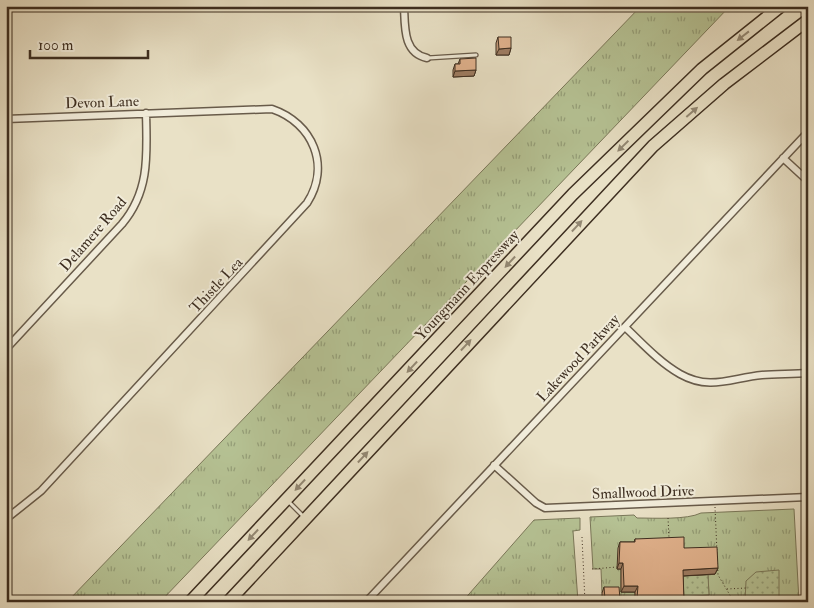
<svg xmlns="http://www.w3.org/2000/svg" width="814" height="608" viewBox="0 0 814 608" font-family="'IM FELL Double Pica',serif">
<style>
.grass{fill:url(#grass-tufts);stroke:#7a785a}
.park{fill:url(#park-dots);stroke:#7a785a}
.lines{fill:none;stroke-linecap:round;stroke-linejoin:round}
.service-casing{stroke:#685b4a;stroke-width:5.5}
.minor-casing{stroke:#685b4a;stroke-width:9}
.motorway-casing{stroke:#3d2e20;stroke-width:14}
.path{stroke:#3d2e20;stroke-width:1;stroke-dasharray:1 2.5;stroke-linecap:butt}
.service{stroke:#f1ecda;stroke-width:3}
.minor{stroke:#f1ecda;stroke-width:6}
.motorway{stroke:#e9e1c6;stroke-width:11}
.wall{fill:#c29a7a;stroke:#3d2e20}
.shaded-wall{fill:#9e7d63;stroke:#3d2e20}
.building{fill:#e2b38e;stroke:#3d2e20}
.oneway{fill:#938873}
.labels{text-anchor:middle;stroke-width:4;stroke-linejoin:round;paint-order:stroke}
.street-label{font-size:15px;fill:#3d2e20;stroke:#f1ecda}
</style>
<defs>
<pattern id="grass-tufts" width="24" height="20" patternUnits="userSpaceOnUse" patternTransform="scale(1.25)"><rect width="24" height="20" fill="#b6c395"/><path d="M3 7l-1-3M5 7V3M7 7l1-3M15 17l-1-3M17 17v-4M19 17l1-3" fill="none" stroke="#959f79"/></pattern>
<pattern id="park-dots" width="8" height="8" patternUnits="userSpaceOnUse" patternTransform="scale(1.25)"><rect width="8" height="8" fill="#b6c395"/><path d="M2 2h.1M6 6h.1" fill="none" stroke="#959f79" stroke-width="1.8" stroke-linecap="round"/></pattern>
</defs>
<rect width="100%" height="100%" fill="#e9e1c6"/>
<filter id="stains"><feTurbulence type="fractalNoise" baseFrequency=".004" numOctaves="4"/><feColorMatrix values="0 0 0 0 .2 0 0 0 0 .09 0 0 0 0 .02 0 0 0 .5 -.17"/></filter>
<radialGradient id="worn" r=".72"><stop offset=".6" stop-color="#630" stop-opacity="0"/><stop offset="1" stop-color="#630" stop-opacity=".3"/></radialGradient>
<path class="grass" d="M641,6H730L160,602H67Z
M794,509L799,602H682V597L709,595L708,575L715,574L621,569V592H635V602H617L602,593L601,569H593L590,517L634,515L637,518C654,518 687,520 701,513Z
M580,518V530L573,531L578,602H462L534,520Z"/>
<path class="park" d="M779,570V602H745L746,581L756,572Z
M708,575L709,595L682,597L681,576Z"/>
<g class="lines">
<defs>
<path id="service" d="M428,58L476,55
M288,501L303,516"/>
<path id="minor" d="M404,6C405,27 403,53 427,58
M6,119L272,109C313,123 331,166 307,203L41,491L6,519
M783,158L808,181
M625,327C642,343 659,362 680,374C710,391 731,378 762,375C777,374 792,374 808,373
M6,349L122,224C150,191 147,154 146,113
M494,465L536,503L545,508L808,497
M366,602L808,132"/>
<path id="motorway" d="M190,602L573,194L702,69L781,6
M228,602L653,146L724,84L808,20"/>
</defs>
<use href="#service" class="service-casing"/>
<use href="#minor" class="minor-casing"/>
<use href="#motorway" class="motorway-casing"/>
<path class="path" d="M715,507L718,575L734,602
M668,518L669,538
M582,537L585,602
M592,569L617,567
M727,589L746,588"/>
<use href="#service" class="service"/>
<use href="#minor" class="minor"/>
<use href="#motorway" class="motorway"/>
</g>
<path class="wall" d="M498,37L511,48L509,55H496V43Z
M460,59L476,70L474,76L453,77V70L455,64H458Z
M635,539L684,548L718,568L715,574L683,576L684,602H635V592H621V569H617L618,548L620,542H634Z
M604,587L620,599L619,602H602V593Z"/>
<path class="shaded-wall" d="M511,48L509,55H496L499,49Z
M476,70L474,76L453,77L455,71Z
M619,563H623L621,569H617Z
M718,568L715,574L681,576L683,570Z
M624,586H638L635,592H621Z
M605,599H620L619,602H604Z"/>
<path class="building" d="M498,37H511V48L499,49Z
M476,58V70L455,71V64H460V59Z
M684,537V548L717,547L718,568L683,570L684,602H638L637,598L638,586H624L623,563H619L620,542H635V539Z
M604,587H619L620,599H605Z"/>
<defs><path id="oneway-solid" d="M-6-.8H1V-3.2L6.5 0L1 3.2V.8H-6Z" transform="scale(1.25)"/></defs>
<g class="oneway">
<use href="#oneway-solid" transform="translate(743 36) rotate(142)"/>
<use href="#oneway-solid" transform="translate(692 112) rotate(-41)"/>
<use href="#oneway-solid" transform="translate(623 146) rotate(136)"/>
<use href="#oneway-solid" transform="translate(577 226) rotate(-47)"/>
<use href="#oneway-solid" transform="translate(510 262) rotate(133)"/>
<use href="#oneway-solid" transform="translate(466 345) rotate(-47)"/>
<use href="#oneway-solid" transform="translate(412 367) rotate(133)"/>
<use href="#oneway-solid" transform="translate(363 457) rotate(-47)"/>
<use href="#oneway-solid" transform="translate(300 485) rotate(133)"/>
<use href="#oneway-solid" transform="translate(253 535) rotate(133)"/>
</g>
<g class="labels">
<g class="street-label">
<text transform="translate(102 102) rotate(-2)" y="5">Devon Lane</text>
<text transform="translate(93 234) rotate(-49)" y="5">Delamere Road</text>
<text transform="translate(216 285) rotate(-47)" y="5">Thistle Lea</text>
<text transform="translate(467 285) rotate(-47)" y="5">Youngmann Expressway</text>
<text transform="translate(578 358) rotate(-47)" y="5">Lakewood Parkway</text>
<text transform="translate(643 492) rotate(-2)" y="5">Smallwood Drive</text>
</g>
</g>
<rect width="814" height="608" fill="none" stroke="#e9e1c6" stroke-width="25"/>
<rect x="8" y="8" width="799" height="593" fill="none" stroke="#3d2e20" stroke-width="2.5"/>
<rect x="12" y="12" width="789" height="583" fill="none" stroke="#3d2e20"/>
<path d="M30 50v8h118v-8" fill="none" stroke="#3d2e20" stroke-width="2.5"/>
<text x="38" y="50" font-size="15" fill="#3d2e20" stroke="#f1ecda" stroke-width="4" paint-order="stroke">100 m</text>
<rect width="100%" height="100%" filter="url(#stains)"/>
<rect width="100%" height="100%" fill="url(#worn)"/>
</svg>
